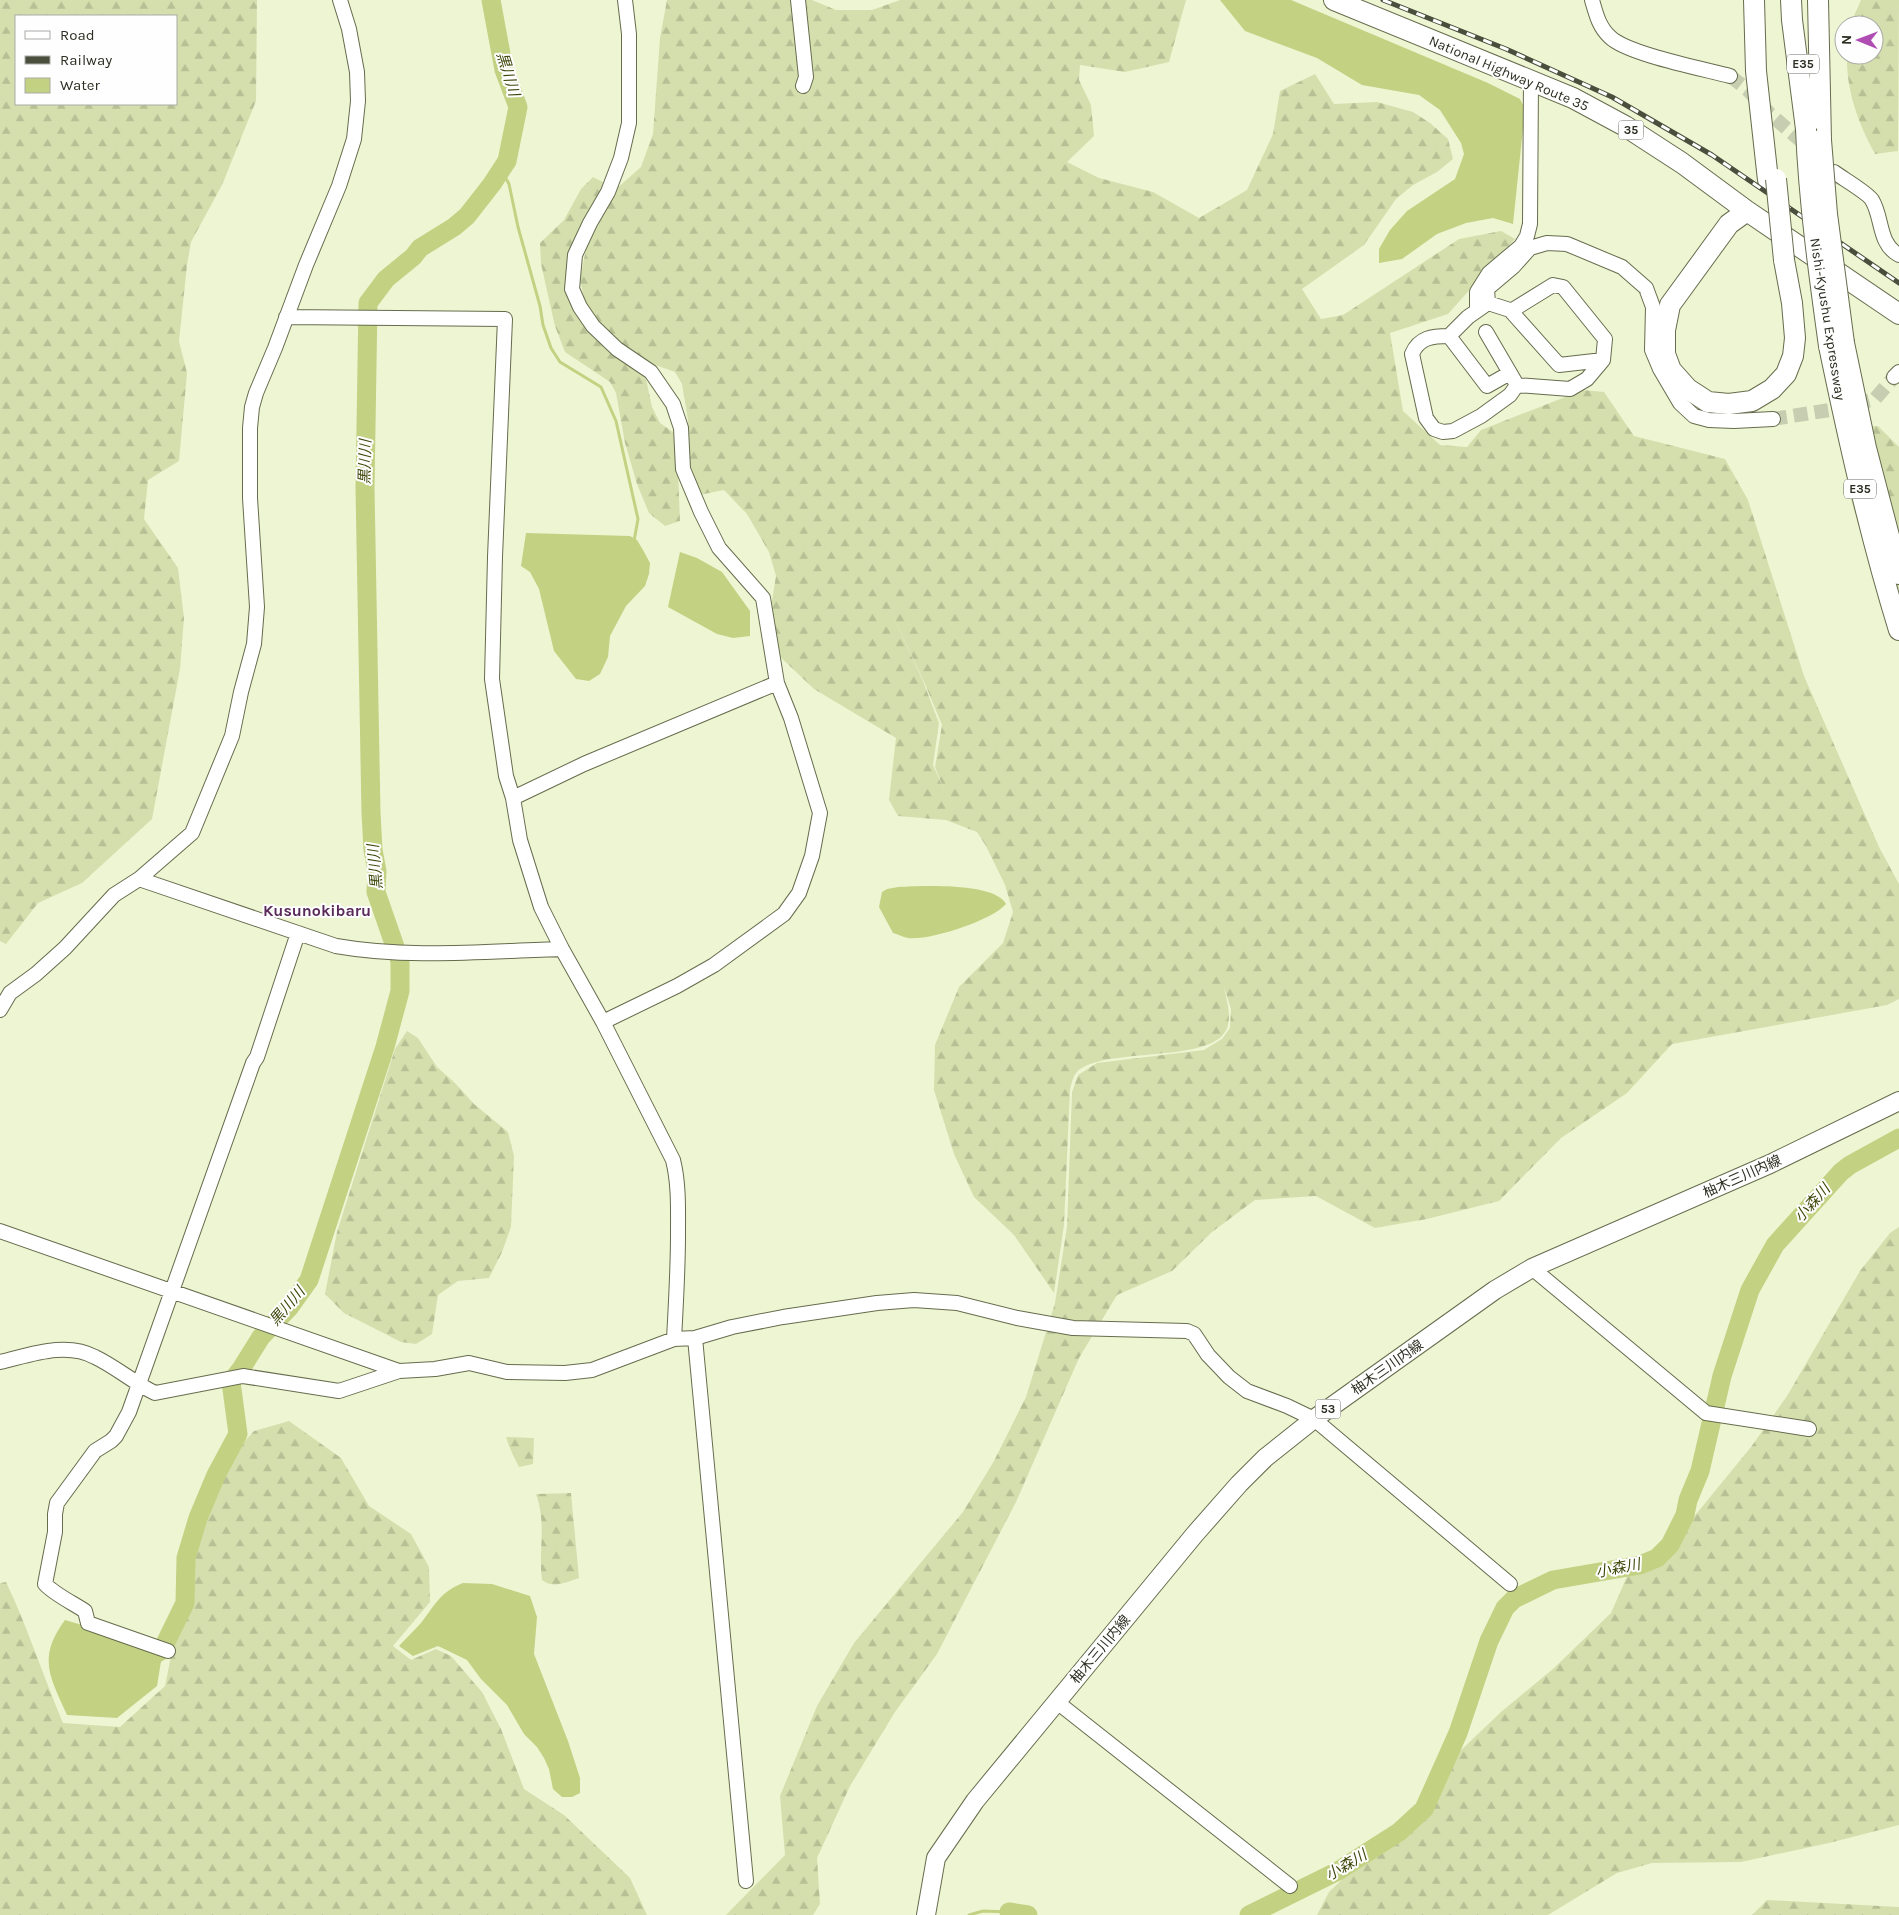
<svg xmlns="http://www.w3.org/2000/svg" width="1899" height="1915" viewBox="0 0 1899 1915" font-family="Karla,'Noto Sans JP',sans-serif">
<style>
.forest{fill:url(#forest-firs);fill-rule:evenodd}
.water{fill:#c3d182}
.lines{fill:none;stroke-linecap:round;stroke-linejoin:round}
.stream{stroke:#c3d182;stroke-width:3}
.river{stroke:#c3d182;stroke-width:19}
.minor-tunnel{stroke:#c7cdb0;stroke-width:14;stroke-dasharray:14 7;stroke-linecap:butt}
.minor-casing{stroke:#666c4d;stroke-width:16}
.major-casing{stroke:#666c4d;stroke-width:20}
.highway-casing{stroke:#666c4d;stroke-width:22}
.minor{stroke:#fff;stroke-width:14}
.major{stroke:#fff;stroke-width:18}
.highway{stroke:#fff;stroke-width:20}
.rail-casing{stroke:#4a4e3d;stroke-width:5}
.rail{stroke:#fefefe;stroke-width:3;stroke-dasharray:9;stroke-linecap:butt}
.highway-bridge-casing{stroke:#666c4d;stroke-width:22;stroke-linecap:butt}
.highway-bridge{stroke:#fff;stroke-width:20}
.labels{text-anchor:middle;stroke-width:4;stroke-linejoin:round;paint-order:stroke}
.shield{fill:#fefefe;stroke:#6b6d64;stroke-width:1}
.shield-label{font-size:12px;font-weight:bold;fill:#2c2f22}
.street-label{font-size:14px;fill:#2c2f22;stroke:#fefefe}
.water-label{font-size:15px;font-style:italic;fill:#3f470a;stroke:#fefefe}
.quarter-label{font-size:16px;font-weight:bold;fill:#59295a;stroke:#fefefe}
</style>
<defs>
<pattern id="forest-firs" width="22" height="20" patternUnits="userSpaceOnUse" patternTransform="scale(1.25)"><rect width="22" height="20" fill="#d5dfad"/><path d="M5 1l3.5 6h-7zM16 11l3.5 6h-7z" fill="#b7c095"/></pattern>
</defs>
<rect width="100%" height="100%" fill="#eef5d3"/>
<path class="forest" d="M0,0H257L256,101L222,185L191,242L187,265L179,341L187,373L179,461L148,480L144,519L178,568L184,618L180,669L152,819L82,883L38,903L6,944L0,941ZM16,16H176V104H16Z
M667,0H812L836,10H872L900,0H1186L1169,62L1125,72L1080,65L1079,80L1091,105L1094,136L1067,162L1099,178L1153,192L1199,218L1247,190L1273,134L1280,91L1315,74L1334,104L1377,102L1413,112L1430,123L1448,139L1453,159L1437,172L1413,185L1396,199L1364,245L1302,289L1321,319L1343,315L1459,239L1501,231L1515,239L1448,314L1390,333L1403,411L1440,445L1467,447L1481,430L1583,390L1604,392L1634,436L1725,459L1748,500L1804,676L1879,847L1899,884V999L1887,1005L1672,1044L1627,1093L1561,1138L1499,1201L1427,1219L1375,1228L1316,1196L1255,1200L1212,1232L1172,1271L1117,1295L1079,1358L1016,1502L937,1654L895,1712L850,1786L817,1858L820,1904L813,1915H726L785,1855L780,1796L817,1706L854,1643L963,1512L994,1461L1026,1397L1055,1303L1067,1227L1072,1092L1078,1075L1097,1063L1204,1050L1222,1039L1230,1028L1231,1009L1224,987C1226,999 1231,1012 1228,1025C1219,1066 1103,1045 1077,1072C1073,1076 1071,1085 1070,1090L1064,1225L1054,1293L1014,1235L974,1197L954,1154L934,1090L935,1045L959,987L1003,943L1013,912L1005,885L986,846L977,832L946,820L898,816L889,800L896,738L814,689L774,651L769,619L776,576L769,552L747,514L724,490L699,495L686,458L688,420L682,384L675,372L650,363L622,346L597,323L585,303L580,279L586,249L616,189L641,167L653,134L660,38ZM887,603L925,684L942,725L935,767L944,790L933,765L939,723L923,681Z
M1861,0H1899L1898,151L1875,154C1858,123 1846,90 1847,55H1874V25H1850Z
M593,177L605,183L596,201L579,228L567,262V293L590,332L619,359L646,379L652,407L660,423L673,432L678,471L680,521L665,526L649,513L637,484L625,443L616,393L610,382L565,352L555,326L541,264L540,243L564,220L581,189Z
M1858,426H1878L1899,447V635L1875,582L1847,486L1848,442Z
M407,1031L418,1038L437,1067L455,1083L474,1104L508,1132L514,1156L511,1227L502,1252L489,1278L458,1281L438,1295L432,1334L416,1344L401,1342L344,1313L325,1294L337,1232L395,1049Z
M1899,1227V1825L1829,1843L1741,1862L1652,1863L1617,1873L1548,1915H1317L1329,1892L1397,1827L1459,1752L1501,1712L1554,1668L1611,1613L1629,1572L1679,1535L1751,1447L1787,1396L1860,1271L1890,1233Z
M289,1421L341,1458L369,1506L411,1534L429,1567L430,1602L393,1646L411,1660L436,1649L451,1656L482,1692L501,1729L524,1789L564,1815L630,1878L647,1915H0V1583L6,1582C28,1628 43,1676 63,1723L120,1727L165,1686L174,1641L192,1607L189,1565L228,1460L254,1431Z
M506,1437L534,1438L533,1464L519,1467C514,1457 509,1448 506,1437Z
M571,1493L579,1578C567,1582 553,1589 542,1580C538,1548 547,1526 536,1494Z
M1767,1900L1899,1907V1915H1752Z"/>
<path class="water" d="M1220,0H1291L1488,83L1520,99L1525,109L1513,224L1493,218L1466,223L1437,234L1402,259L1379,263V249L1390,230L1407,211L1455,179L1464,154L1461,143L1440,110L1419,95L1362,85L1317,58L1245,31Z
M526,533L630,536L637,540L643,550L650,563L649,574L645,586L626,606L610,636L608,657L600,674L589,681L576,679L554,651L539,589L530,572L521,566Z
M680,552L697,558L722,572L750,611V636L733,638L717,634L668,607Z
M898,887C922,886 994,882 1006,904C993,920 929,941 908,938C903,937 897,934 893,933L879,907L882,892L887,889Z
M463,1583L492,1584L530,1596L537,1617L534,1654L568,1741L580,1778V1793L572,1797H562L553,1789L549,1769L544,1758L537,1747L524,1734L507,1705L481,1679L467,1660L438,1646L413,1656L399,1646C406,1638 414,1631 421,1623C435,1605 440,1592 463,1583Z
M65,1620L163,1649L157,1686L117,1718L67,1715C50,1677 37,1658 65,1620Z"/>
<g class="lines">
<path class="stream" d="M501,173H503L509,184L518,227L540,306L543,325L551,348L560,362L601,387L616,421L638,519L634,541
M969,1915L983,1911L1009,1912"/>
<path class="river" d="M148,1659L162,1650L185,1603L186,1558L198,1518L216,1475L238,1434L231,1382L241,1369L261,1337L289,1308L309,1280L385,1047L400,991V961L376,892L377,871L373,850L371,813L365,488L368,303L386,279L413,257L420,248L454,227L467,216L492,184L507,161L518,107L504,70L491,0
M1009,1912L1028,1915
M1249,1915L1338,1871L1399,1832L1424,1809L1458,1733L1489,1641L1505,1608L1514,1599L1553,1580L1640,1565L1657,1558L1670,1545L1685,1515L1688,1500L1700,1471L1722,1376L1750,1290L1775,1245L1841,1172L1850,1165L1899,1138"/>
<path class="minor-tunnel" d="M1730,76L1748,90L1769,113L1809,148
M1773,419L1836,409L1875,399L1894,377"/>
<defs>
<path id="minor" d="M798,0L806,77L803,86
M1592,0C1596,14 1599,27 1610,37C1627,54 1704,69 1730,76
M1834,172C1842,178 1868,193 1872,200C1883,218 1878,244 1899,255
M1488,303L1487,289L1513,267L1530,248L1547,243L1567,244L1622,267L1646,288L1653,307L1652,350L1660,369L1680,403L1694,416L1709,420L1734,421L1773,419
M1477,310V292L1489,273L1521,246L1527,236L1530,224L1531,80
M286,317L505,319L495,557L492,679L506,776L513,798L520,840L541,907L562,949L603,1022L673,1160C679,1184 678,1209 678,1234C678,1269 676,1304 674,1339
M1486,332L1517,385L1570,389L1587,379L1603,360L1605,339L1563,287L1553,285L1511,311
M1449,336L1487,386L1510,373
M1894,377L1899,372
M1517,385L1510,395L1481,416L1453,431L1443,432L1434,429L1426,418L1412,354C1419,337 1433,336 1449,336L1468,317L1488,303L1510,310L1559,365L1603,360
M513,798L584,764L777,683
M139,879L336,946C410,959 487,951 562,949
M0,1010L10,993L36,974L65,948L114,895L139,879L192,833L232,736L241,692L254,644L257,607L250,498V428L252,407L256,393L275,348L306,265L339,186L354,139L358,101L357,72L349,29L340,0
M603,1022L677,986L714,965L784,914L799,893L812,856L820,813L791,718L777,683L763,598L719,548L701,512L683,469L681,428L673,404L651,372L617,349L593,326L580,307L572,289L575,255L590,223L608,192L621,158L629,123V34L625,0
M0,1231L399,1371
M1532,1268L1706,1413L1809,1429
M695,1338L746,1881
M0,1362C30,1355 66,1341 95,1357C116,1367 134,1383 155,1393L243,1376L339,1391L399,1371L435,1369L469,1363L507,1372L565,1373L592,1370L674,1339L695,1338L732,1327L783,1317L877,1303L914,1300L957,1303L1017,1318L1073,1328L1187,1331L1194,1334L1208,1355L1229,1377L1247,1391L1287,1406L1314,1419L1510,1584
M168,1651L88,1623L85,1611C73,1603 54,1594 45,1584L55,1532V1514L57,1503L95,1451L111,1441L116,1436L129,1412L253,1063L257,1057L298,933
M1057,1702L1290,1886"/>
<path id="major" d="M926,1915L936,1858L975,1801L1195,1534L1239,1484L1265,1458L1314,1419L1495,1290L1532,1268L1770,1164L1899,1101"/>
<path id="highway" d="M1334,0L1573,98L1625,126L1682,163L1747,211L1899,314
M1754,0L1756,71L1768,180
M1791,0L1792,20L1806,129
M1818,0L1821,140
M1747,211L1729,224L1670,305L1665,330V354L1671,370L1688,389L1708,402L1729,404L1752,401L1772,389L1786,374L1793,356L1795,338L1792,303L1784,260
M1844,343L1866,448L1899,574
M1829,346C1849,442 1870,536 1899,630"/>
</defs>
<use href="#minor" class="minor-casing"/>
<use href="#major" class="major-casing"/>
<use href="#highway" class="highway-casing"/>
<use href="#minor" class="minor"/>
<use href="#major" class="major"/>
<use href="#highway" class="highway"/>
<defs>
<path id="rail" d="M1383,0L1506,49L1612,97L1712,155L1899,283"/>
</defs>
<use href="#rail" class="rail-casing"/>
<use href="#rail" class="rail"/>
<defs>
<path id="highway-bridge" d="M1806,129C1809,201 1819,274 1829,346
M1821,140L1827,214L1844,343
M1776,179L1784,260"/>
</defs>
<use href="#highway-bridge" class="highway-bridge-casing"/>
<use href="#highway-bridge" class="highway-bridge"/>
</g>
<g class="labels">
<g class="shield">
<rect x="1787" y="54.5" width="32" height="19" rx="4"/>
<rect x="1618.5" y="120.5" width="25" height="19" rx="4"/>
<rect x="1844" y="479.5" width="32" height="19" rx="4"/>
<rect x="1315.5" y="1399.5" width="25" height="19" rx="4"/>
</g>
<g class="shield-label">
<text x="1803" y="68">E35</text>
<text x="1631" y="134">35</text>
<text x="1860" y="493">E35</text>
<text x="1328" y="1413">53</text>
</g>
<g class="street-label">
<text transform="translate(1509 73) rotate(23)" y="5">National Highway Route 35</text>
<text transform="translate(1828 319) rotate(81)" y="5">Nishi-Kyushu Expressway</text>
<text transform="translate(1742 1176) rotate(-24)" y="5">柚木三川内線</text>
<text transform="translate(1387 1367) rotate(-35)" y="5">柚木三川内線</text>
<text transform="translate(1100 1649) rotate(-50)" y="5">柚木三川内線</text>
</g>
<g class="water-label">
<text transform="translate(508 74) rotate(73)" y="5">黒川川</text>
<text transform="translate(365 462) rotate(-89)" y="5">黒川川</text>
<text transform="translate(375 867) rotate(-95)" y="5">黒川川</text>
<text transform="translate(1812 1203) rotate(-48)" y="5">小森川</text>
<text transform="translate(287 1306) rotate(-50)" y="5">黒川川</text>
<text transform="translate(1618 1568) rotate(-11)" y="5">小森川</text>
<text transform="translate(1346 1865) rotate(-31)" y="5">小森川</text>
</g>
<g class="quarter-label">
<text x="317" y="916">Kusunokibaru</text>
</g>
</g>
<rect x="15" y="15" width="162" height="90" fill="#fefefe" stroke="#aaaba6"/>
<rect x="25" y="31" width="25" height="8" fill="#ffffff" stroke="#aaaba6"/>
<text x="60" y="40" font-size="15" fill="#2c2f22">Road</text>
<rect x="25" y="56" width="25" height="8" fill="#4a4e3d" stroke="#aaaba6"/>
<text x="60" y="65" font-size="15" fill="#2c2f22">Railway</text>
<rect x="25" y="78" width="25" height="15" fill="#c3d182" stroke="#aaaba6"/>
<text x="60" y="90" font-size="15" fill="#2c2f22">Water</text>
<g transform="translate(1859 40) rotate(271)"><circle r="24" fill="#fefefe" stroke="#aaaba6"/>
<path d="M0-4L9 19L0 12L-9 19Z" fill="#b04db3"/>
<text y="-8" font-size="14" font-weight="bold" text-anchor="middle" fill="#2c2f22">N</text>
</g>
</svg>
